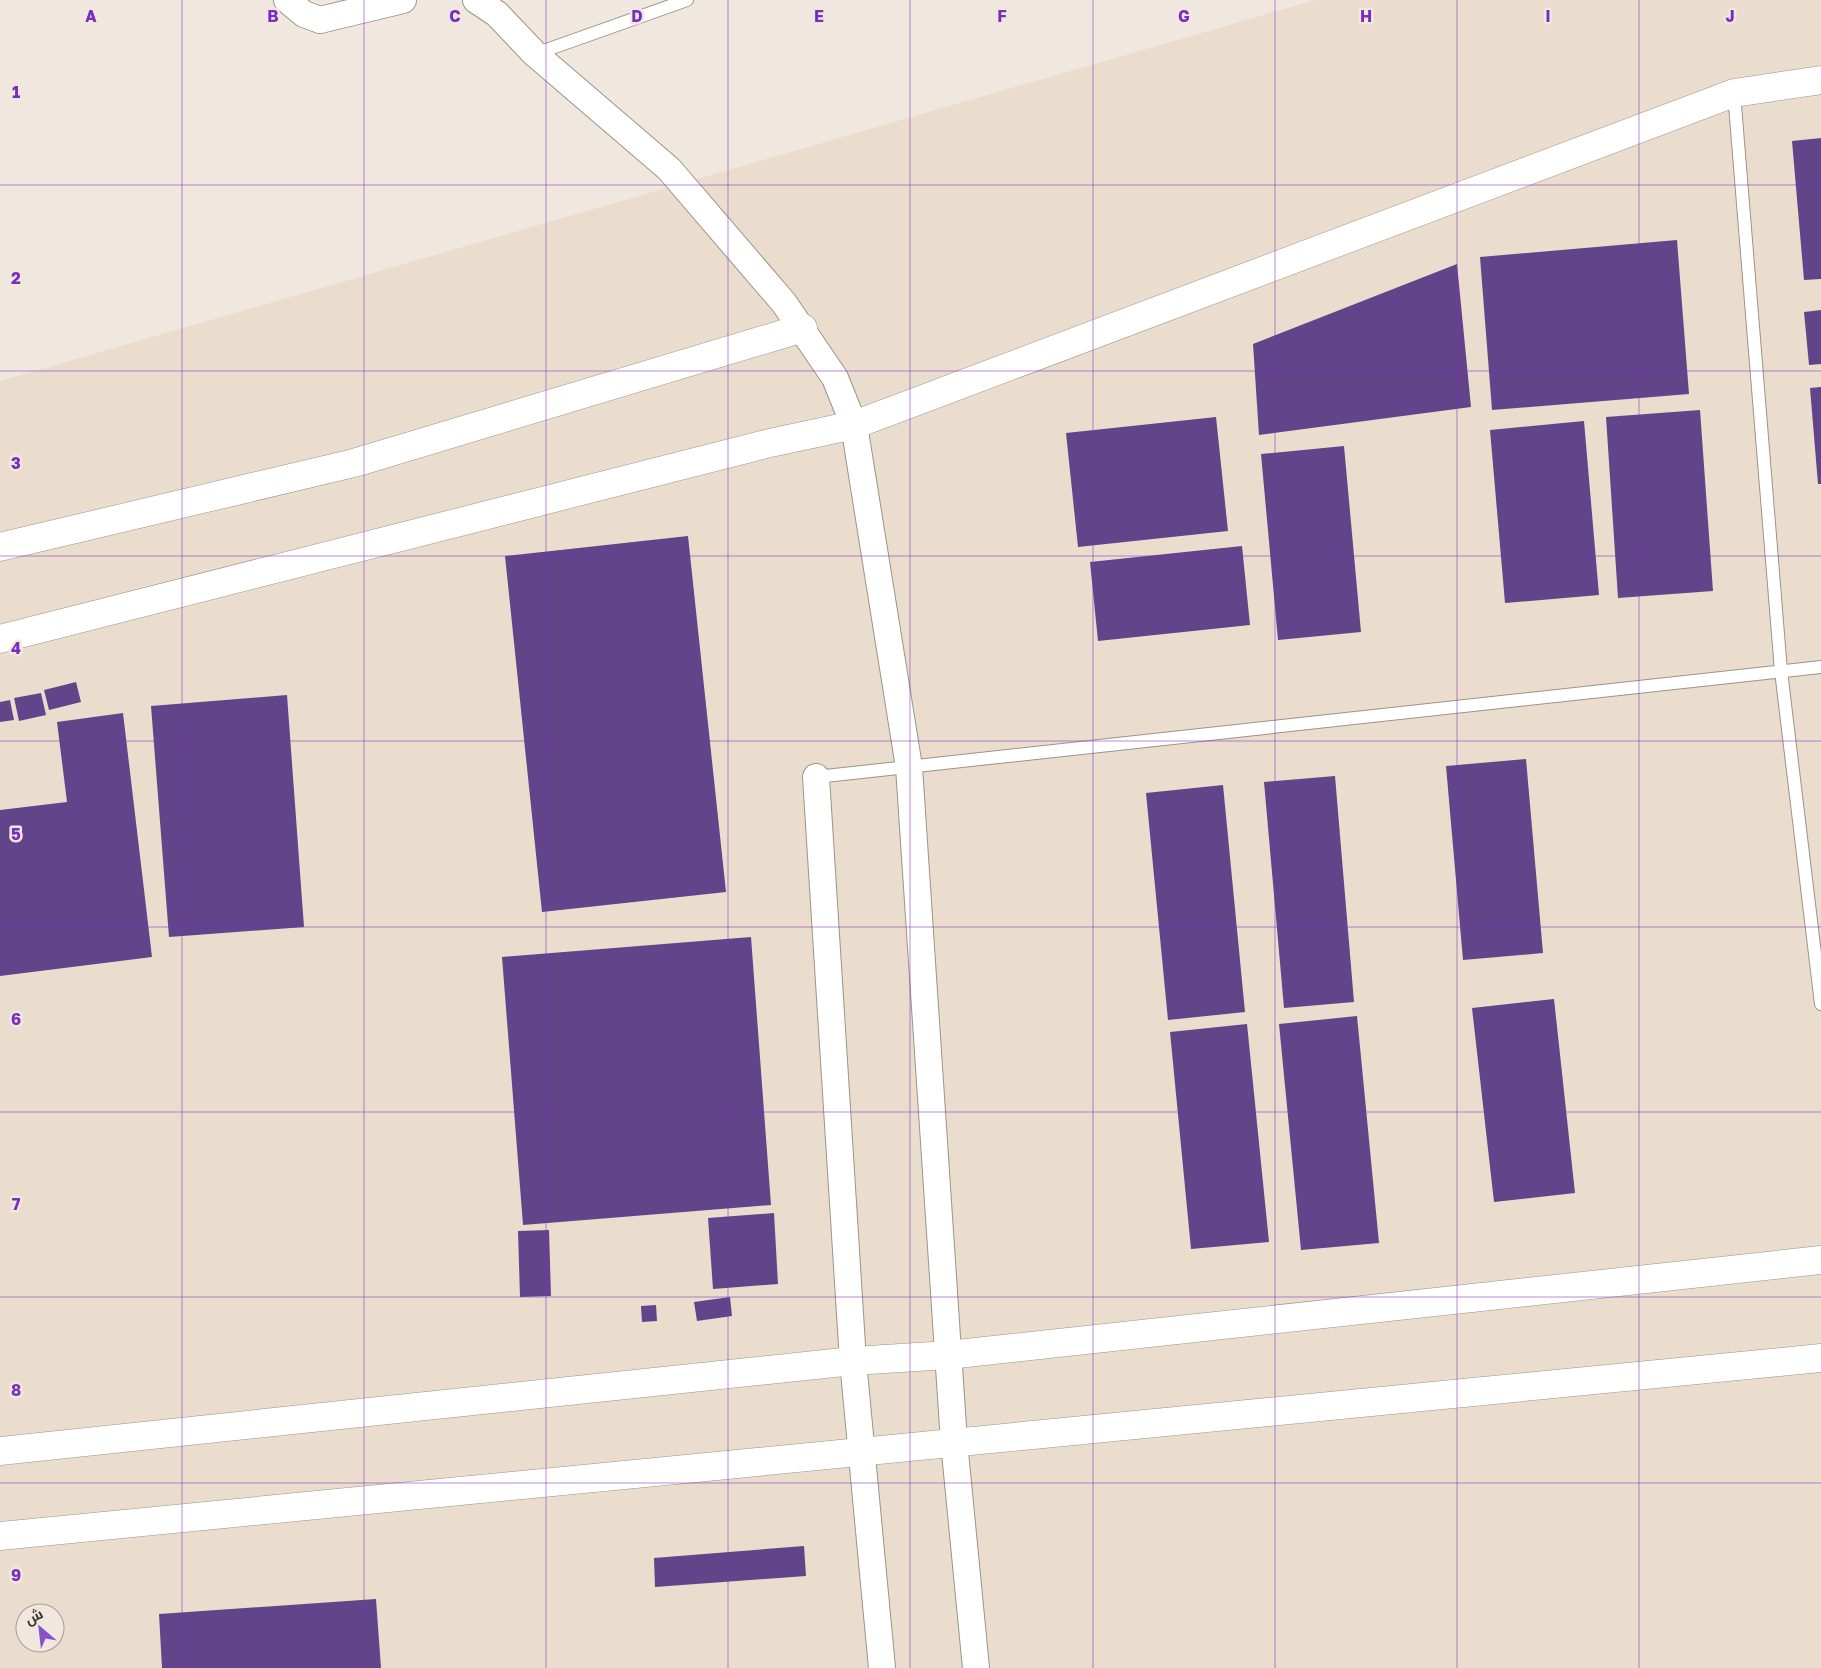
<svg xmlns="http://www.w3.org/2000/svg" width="1821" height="1668" viewBox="0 0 1821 1668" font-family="'Golos Text',Cairo,sans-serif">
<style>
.built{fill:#eaddcd;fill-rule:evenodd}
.building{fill:#62448a}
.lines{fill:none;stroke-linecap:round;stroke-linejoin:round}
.service-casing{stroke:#9b948a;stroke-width:14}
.minor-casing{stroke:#9b948a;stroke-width:28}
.tertiary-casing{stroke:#9b948a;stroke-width:29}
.service{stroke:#fff;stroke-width:12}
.minor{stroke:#fff;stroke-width:26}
.tertiary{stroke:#fff;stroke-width:28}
.grid{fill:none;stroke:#7b2cbf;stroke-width:1;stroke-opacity:0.55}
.grid-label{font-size:16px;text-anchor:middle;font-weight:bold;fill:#7b2cbf;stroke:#f0e8de;stroke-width:5;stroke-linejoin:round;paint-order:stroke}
</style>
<rect width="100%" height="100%" fill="#f0e8de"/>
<path class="built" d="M1315,0H1821V1668H0V381ZM25,1613H55V1643H25Z"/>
<path class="building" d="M1821,138V279L1804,280L1792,141Z
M1677,240L1689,394L1492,410L1480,257Z
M1457,264L1471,407L1259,435L1253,344Z
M1821,310V364L1809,365L1804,312Z
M1821,387V484H1818L1810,388Z
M1700,410L1713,591L1618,598L1606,417Z
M1216,417L1228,531L1078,547L1066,433Z
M1584,421L1599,595L1505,603L1490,430Z
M1344,446L1361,632L1278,640L1261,454Z
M688,536L726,892L542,912L505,556Z
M1242,546L1250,625L1098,641L1090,562Z
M76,682L81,702L49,710L44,690Z
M41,693L46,715L19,721L14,698Z
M287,695L304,927L169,937L151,706Z
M10,700L14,720L0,722V702Z
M123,713L152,957L0,976V810L67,802L57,722Z
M1526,759L1543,953L1463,960L1446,766Z
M1335,776L1354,1002L1284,1008L1264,782Z
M1223,785L1245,1012L1168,1020L1146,793Z
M751,937L771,1205L523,1225L502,957Z
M1554,999L1575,1193L1494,1202L1472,1008Z
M1357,1016L1379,1243L1301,1250L1279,1024Z
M1247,1024L1269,1242L1191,1249L1170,1032Z
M774,1213L778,1284L713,1289L708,1218Z
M549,1230L551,1296L520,1297L518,1231Z
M730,1297L732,1316L697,1321L694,1302Z
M656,1305L657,1321L642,1322L641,1306Z
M804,1546L806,1576L655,1587L654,1558Z
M376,1599L381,1668H162L159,1614Z"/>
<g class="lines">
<defs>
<path id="service" d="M535,54L687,0
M1734,93L1781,671L1821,1004
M816,777L1821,667"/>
<path id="minor" d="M287,0L304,14L320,20L403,0
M476,0L497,14L535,54L669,169L784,303L835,378L854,425L909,767L954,1442L976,1668
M816,777L853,1361L882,1668"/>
<path id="tertiary" d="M0,547L354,463L803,328
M0,639L770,443L854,425L1734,93L1821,80
M0,1451L853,1361L948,1355L1821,1260
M0,1536L1821,1358"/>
</defs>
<use href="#service" class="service-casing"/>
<use href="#minor" class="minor-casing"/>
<use href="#tertiary" class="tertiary-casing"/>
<use href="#service" class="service"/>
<use href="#minor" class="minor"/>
<use href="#tertiary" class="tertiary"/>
</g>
<path class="grid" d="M182,0V1668M364,0V1668M546,0V1668M728,0V1668M910,0V1668M1093,0V1668M1275,0V1668M1457,0V1668M1639,0V1668M0,185H1821M0,371H1821M0,556H1821M0,741H1821M0,927H1821M0,1112H1821M0,1297H1821M0,1483H1821"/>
<g class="grid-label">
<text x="91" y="22">A</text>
<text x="273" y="22">B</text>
<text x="455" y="22">C</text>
<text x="637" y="22">D</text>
<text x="819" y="22">E</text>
<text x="1002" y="22">F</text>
<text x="1184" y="22">G</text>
<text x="1366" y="22">H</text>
<text x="1548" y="22">I</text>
<text x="1730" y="22">J</text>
<text x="16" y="98">1</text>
<text x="16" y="284">2</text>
<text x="16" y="469">3</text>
<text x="16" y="654">4</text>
<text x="16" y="840">5</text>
<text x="16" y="1025">6</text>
<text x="16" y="1210">7</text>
<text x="16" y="1396">8</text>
<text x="16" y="1581">9</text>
</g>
<g transform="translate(40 1628) rotate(332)"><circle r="24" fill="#f0e8de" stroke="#a59f98"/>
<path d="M0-4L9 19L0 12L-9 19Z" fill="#8751c9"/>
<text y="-8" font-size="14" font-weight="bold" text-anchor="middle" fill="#35322e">ش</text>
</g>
</svg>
